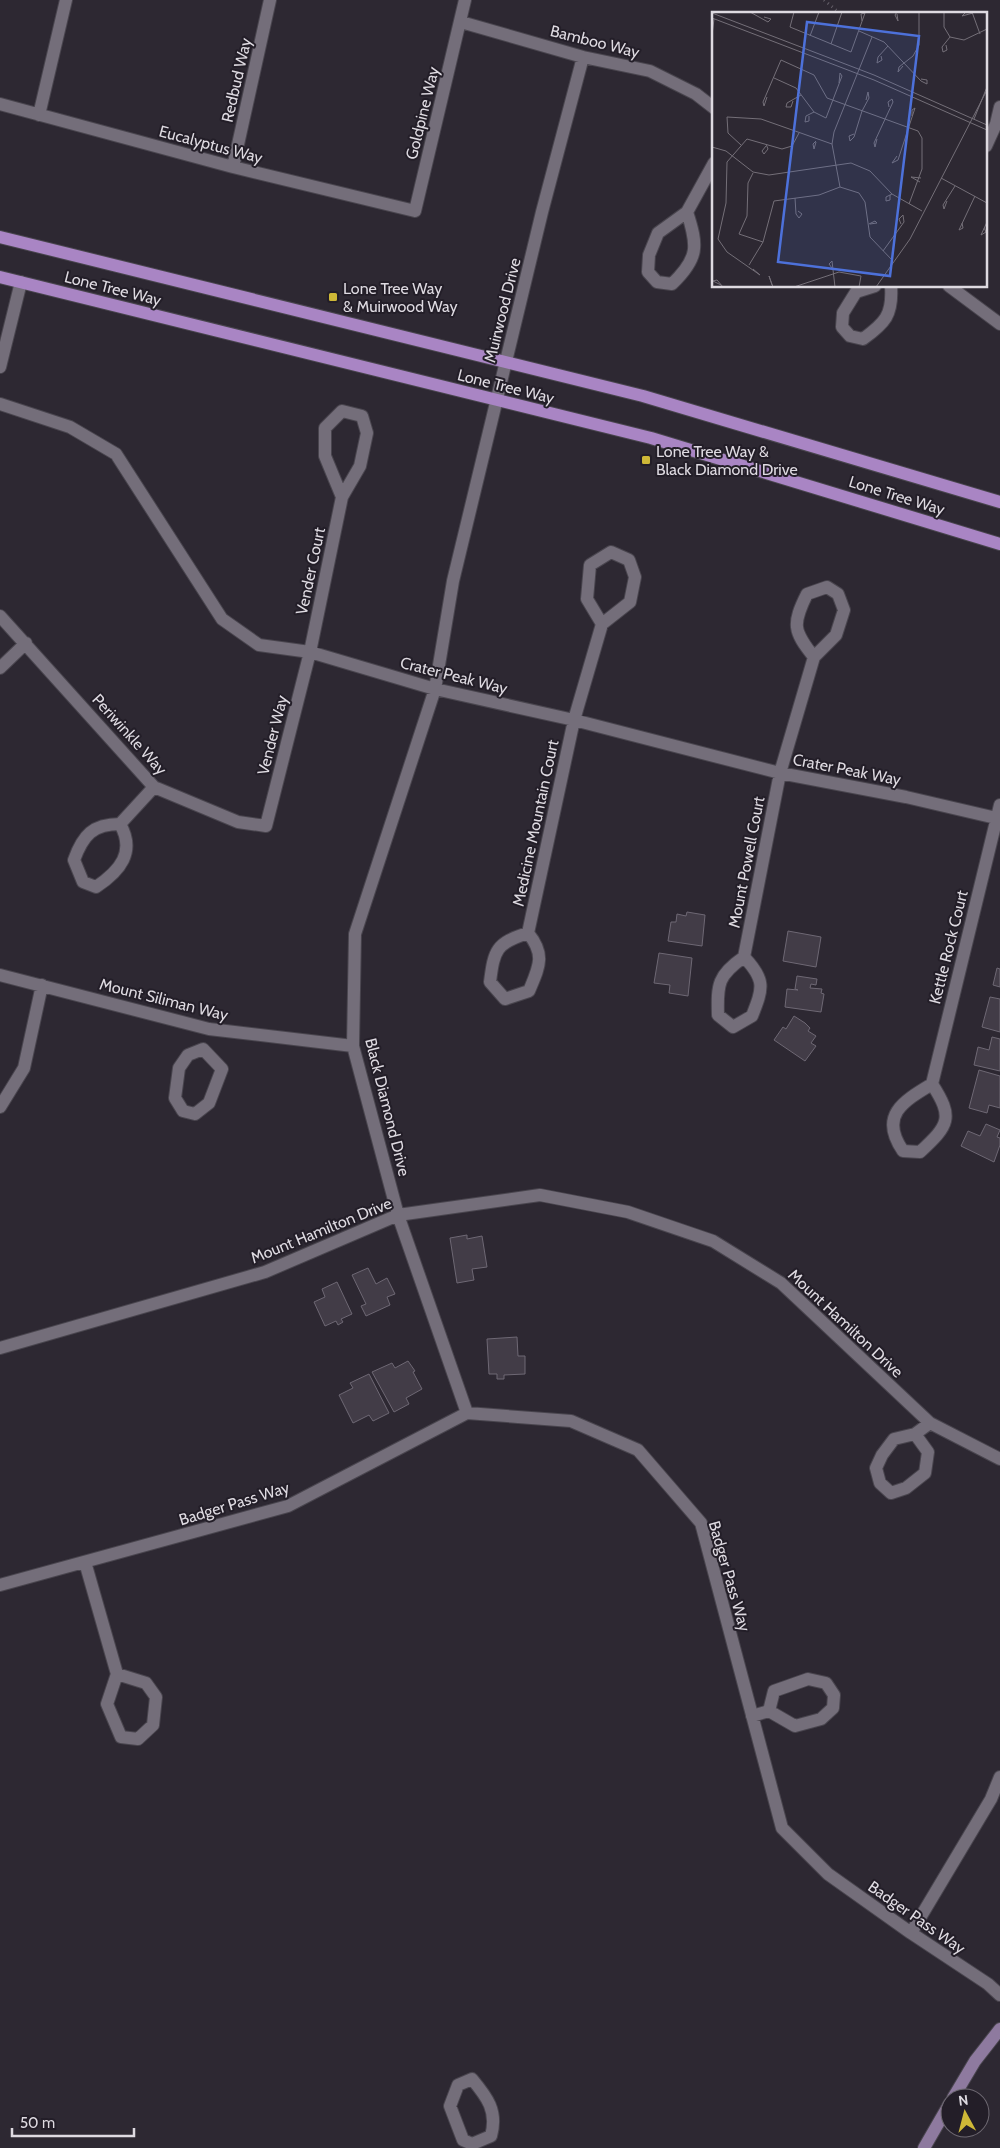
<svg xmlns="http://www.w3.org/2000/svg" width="1000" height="2148" viewBox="0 0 1000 2148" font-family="Cabin,sans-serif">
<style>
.building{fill:#423c47;stroke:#6e6874}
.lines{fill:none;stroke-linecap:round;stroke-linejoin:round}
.street-casing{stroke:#49454e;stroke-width:14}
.secondary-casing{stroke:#49454e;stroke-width:14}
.primary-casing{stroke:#49454e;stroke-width:14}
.path{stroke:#645f68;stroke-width:3;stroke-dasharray:1 4;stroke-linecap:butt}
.street{stroke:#746e7a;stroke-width:12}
.secondary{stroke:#8e7a9f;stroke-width:12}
.primary{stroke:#a985c4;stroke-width:12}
.poi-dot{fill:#ceb837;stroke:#231e28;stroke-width:2}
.labels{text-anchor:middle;stroke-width:4;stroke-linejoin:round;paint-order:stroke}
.street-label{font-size:16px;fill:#dedae1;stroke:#231e28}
.poi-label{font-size:16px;fill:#dedae1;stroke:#231e28;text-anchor:start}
.inset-road{fill:none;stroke:#746f78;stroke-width:1}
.view{fill:#4d71da;fill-opacity:0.15;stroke:#4d71da;stroke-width:2.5}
.inset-edge{fill:none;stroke:#dedae1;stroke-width:2.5}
</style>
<rect width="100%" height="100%" fill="#2d2832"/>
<path class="building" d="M687,912L705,915L702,946L668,941L671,922H676L677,914L686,916Z
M788,931L821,937L816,967L783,961Z
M659,953L692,958L688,996L669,993L670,985L654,983Z
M997,968L1000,969V987L993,985Z
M797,976L817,979L816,985L811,984L810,988L822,989L821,993L824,994L821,1012L785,1007L787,989L798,990L795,989Z
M990,997L1000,999V1032L982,1027Z
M794,1016L805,1023L810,1028L808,1031L816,1036L811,1043L816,1046L805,1061L774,1040L783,1027L786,1029Z
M992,1037L1000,1039V1071L974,1065L978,1047L989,1050Z
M979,1070L1000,1076V1108L989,1105L987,1113L969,1108Z
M986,1124L1000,1130L997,1137L1000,1138V1145L994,1162L961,1146L968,1131L980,1136Z
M467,1235V1239L482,1236L487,1267L472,1269L474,1280L457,1283L450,1238Z
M368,1268L376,1284L387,1278L395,1294L387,1297L390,1305L366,1316L361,1306L366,1304L352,1275Z
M337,1282L352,1314L341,1319L343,1322L338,1325L336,1321L325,1326L314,1302L325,1297L322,1289Z
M517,1337L518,1356H525V1374L504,1375V1379H497V1374H489L487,1339Z
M408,1361L415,1371L413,1372L422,1389L406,1398L409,1404L394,1412L372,1372L392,1363L395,1368Z
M369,1374L389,1413L373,1421L369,1415L353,1423L339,1395L353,1388L350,1383Z"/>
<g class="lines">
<defs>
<path id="street" d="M461,22L583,57L650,71L696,94L714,108
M0,104L233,167L415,211L465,0
M39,115L66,0
M986,146L996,124L1000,107
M233,167L270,0
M687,212C698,246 699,258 672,284L657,282L648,272L649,255L658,233L687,212L714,163
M875,286L856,292L843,313L842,327L850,336L863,339C885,323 893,315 891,286
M949,286L1000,324
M0,367L21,282
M0,404L70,427L116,454L222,619L259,645L310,652L435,689L574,720L780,773L906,797L1000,819
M0,616L154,787L238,822L266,826L310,652L342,497L360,466L367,433L362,416L342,411L325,428V456L342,497
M0,668L26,643
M120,824C136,852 120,871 96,887L83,882L74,860C83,835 93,824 120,824L154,787
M528,933L574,720L602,624L630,602L635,577L629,560L611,552L590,565L587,599L602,624
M528,933C546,955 539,967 529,991L505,999L490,982C494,950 496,943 528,933Z
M744,957C766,980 763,988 752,1016L733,1027L718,1015C717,984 718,975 744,957L780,773L814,657L836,635L844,610L838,594L827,587L807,594C792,624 793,631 814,657
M0,975L209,1029L353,1046
M203,1049L222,1069L209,1103L195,1114L183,1111L175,1098L179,1068L188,1055Z
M932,1084C954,1118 949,1125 920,1152L903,1151C879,1116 902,1102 932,1084L1000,805
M0,1107L24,1068L42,985
M0,1348L265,1272L398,1215L540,1195L628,1212L713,1241L781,1283L930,1423L1000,1459
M467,1413L398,1215L353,1046L355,934L435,689L453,581L542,212L583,57
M915,1434L928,1452L925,1473L906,1488L891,1493L880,1483L876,1468L882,1455L894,1439L915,1434L930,1423
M85,1562L117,1674L107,1704L121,1737L138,1739L153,1725L156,1697L146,1683L117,1674
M0,1585L288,1506L467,1413L571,1421L638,1450L701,1523L782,1828L828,1874L911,1933L988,1984L1000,1995
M752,1716L769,1711L795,1726L821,1719L833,1708L834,1695L826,1683L808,1679L774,1691L769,1711
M911,1933L991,1799L1000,1777
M472,2079C487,2097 498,2111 491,2136L472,2144L463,2140L450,2106L458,2085Z"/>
<path id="secondary" d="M953,2098L975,2061L1000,2029
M924,2148L950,2103"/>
<path id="primary" d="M0,237L643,396L1000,502
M0,277L651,438L1000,544"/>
</defs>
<use href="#street" class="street-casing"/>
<use href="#secondary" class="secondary-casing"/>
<use href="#primary" class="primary-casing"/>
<path class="path" d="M824,0L841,14"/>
<use href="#street" class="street"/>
<use href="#secondary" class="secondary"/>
<use href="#primary" class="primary"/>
</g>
<g class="poi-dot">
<rect x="328" y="292" width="10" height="10" rx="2.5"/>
<rect x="641" y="455" width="10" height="10" rx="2.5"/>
</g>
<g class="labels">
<g class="street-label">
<text transform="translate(595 41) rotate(14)" y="6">Bamboo Way</text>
<text transform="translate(236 80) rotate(-77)" y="6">Redbud Way</text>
<text transform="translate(422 113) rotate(-76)" y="6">Goldpine Way</text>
<text transform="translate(211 144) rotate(15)" y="6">Eucalyptus Way</text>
<text transform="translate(113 288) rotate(14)" y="6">Lone Tree Way</text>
<text transform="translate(502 310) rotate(-76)" y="6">Muirwood Drive</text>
<text transform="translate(506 386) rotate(14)" y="6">Lone Tree Way</text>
<text transform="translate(897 495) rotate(17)" y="6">Lone Tree Way</text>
<text transform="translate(310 571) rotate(-78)" y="6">Vender Court</text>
<text transform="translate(454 675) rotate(14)" y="6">Crater Peak Way</text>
<text transform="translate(130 734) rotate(48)" y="6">Periwinkle Way</text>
<text transform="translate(272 735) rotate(-76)" y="6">Vender Way</text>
<text transform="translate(847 769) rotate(11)" y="6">Crater Peak Way</text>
<text transform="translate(535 823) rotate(-78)" y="6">Medicine Mountain Court</text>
<text transform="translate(746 862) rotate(-79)" y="6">Mount Powell Court</text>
<text transform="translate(948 947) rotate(-76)" y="6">Kettle Rock Court</text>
<text transform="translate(164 999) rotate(14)" y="6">Mount Siliman Way</text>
<text transform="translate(388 1107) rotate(76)" y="6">Black Diamond Drive</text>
<text transform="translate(321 1230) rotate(-22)" y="6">Mount Hamilton Drive</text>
<text transform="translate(846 1323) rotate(43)" y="6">Mount Hamilton Drive</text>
<text transform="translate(234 1503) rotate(-17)" y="6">Badger Pass Way</text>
<text transform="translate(730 1576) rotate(74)" y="6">Badger Pass Way</text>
<text transform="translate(917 1917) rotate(35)" y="6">Badger Pass Way</text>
</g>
<g class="poi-label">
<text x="343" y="294">Lone Tree Way<tspan x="343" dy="18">&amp; Muirwood Way</tspan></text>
<text x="656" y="457">Lone Tree Way &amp;<tspan x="656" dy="18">Black Diamond Drive</tspan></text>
</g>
</g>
<g transform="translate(712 12)">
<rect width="275" height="275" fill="#2d2832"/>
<path class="inset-road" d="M38,0L56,10L59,7L52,5M82,0L78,15L139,40L153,1L149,2L150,9M232,0V15L238,25L252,28L275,17M254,0L250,4L261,1M260,0L268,22M0,1L162,63L275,113M185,2L186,9L183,3L185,0M0,6L162,68L275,118M147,19L172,30L209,69L215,72V68L209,67M0,23L2,7M98,24L107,0M119,32L130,0M234,33L235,38L231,40L230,35L238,25M169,44L170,48L165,51L166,45L176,34M191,54L186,60L187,55L201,44L207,33V0M62,66L84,76L102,100L114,106L130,64L128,61L127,71M55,85L52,94L51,90L69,48L102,63L115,86L206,119L210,126V157L197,192M81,89L79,95H74L75,91L89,83M97,104V109L93,110L94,104L102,100M262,107L275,75M142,122L137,124L138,129L142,125L150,99L157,86L156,80L154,88M165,127L163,135L162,131L181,90L180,87L176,90L177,95M104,130L102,137L101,132L104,129M29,133L16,121L15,105L49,107L120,132M54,134L50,139L52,142L56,137L54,132M0,135L14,139L41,160L57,163L139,151L158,159L180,182L210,199M185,144L180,151L186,148L203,96L200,98V104M41,161L36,171L35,204L27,222L51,230M229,166L275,191M208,170L199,165L209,166M128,175L120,132L122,120L160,25M178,183V188L174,189V185L180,182M83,186L84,202L87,206L90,202L86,199M235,189L232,197L231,193L243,174M250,211L251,216L247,218L263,184M157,212L163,209L165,211L158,212M272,216L274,220L269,223L275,210M171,239L192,210L191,203L187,207L189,212M37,253L51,230L62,189L107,183L128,175L147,181L153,190L158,225L181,249M120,256L117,252L120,249L123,275M41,257L48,263L15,240L6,227L14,191L15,150L35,127L70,137L80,134L87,121M9,273L1,269L5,268L11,275M60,273L57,264L61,275M82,275L127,260L149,264L147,275M164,275L198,227L275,78"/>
<path class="view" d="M95,10L207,24L178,264L66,250Z"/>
<rect width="275" height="275" class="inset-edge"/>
</g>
<g transform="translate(965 2113) rotate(353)"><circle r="24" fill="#231e28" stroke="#6e6972"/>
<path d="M0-4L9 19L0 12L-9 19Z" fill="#ceb837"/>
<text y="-8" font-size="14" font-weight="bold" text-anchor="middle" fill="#dedae1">N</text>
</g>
<path d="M12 2128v8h122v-8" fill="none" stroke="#dedae1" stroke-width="2.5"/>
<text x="20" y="2128" font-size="15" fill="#dedae1" stroke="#231e28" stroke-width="4" paint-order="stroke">50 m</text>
</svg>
